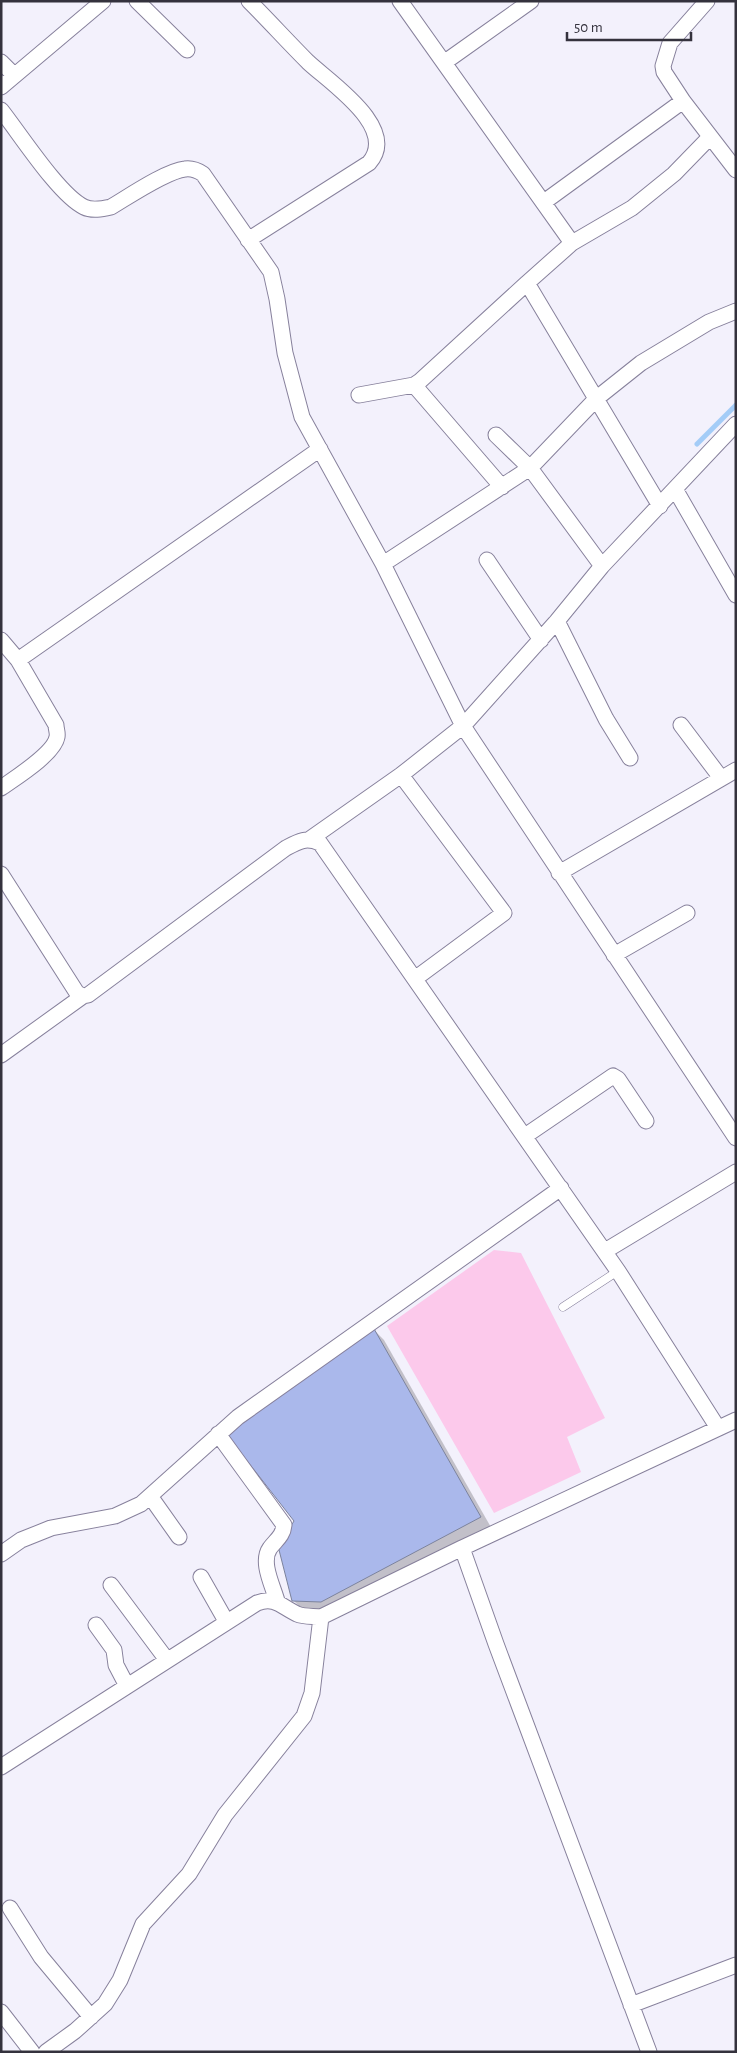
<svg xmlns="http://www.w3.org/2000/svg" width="737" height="2053" viewBox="0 0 737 2053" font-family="'Alegreya Sans',sans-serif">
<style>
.pitch{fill:#fcc9eb}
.shadow{fill:#0003}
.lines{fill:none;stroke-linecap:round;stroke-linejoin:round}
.stream{stroke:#a4ccf7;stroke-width:5}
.building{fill:#aab8eb;stroke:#7c839d}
.service-casing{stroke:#87819c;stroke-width:9}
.minor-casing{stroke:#87819c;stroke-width:17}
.service{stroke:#fff;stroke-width:8}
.minor{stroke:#fff;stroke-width:15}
</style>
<rect width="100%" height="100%" fill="#f3f1fc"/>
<path class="pitch" d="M494,1250L521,1253L605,1418L567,1437L581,1472L494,1513L387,1326Z"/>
<path class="shadow" d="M372,1328L384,1340L492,1529L334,1613L305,1612L293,1600L296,1521Z"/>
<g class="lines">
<path class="stream" d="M697,444L736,405"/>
</g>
<path class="building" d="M373,1327L481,1517L321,1602L292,1601L278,1546L294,1521L223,1430Z"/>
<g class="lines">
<defs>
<path id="service" d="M563,1307L618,1271"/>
<path id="minor" d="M137,1L187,50
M400,1L572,243L527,283L660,506
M707,1L670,43L663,66L664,72L683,101L736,170
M1,62L14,75
M445,62L531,1
M1,87L103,1
M1,110C20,134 59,195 84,207C92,211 102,209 111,207C128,197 166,171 185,169C192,168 197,170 203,174L271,272L277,299L285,353L302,417L383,564L463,726L401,775L310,839
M544,202L683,101
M248,240L369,163C400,128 329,82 308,62C288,42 269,21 249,1
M572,243L632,208L674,174L709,138
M414,385L502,487
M359,395L414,385L420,381L527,283
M736,424L602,566L557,621L463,726L736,1138
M496,435L530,468L602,566
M675,489L736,595
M487,560L541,640
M383,564L530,468L597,398L641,363L709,322L736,311
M557,621L606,719L630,758
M1,640L18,660L56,725C56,729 58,733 57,737C54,754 15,778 1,788
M18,660L320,449
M681,725L721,778
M401,775L504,913L416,978
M559,873L736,770
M1,874L77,993L83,996L88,995L286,848C299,841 306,837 320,843L618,1271L718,1428
M614,955L687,913
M1,1055L83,996
M525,1136L613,1076L618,1079L646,1121
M605,1251L736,1172
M218,1434L284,1525C283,1536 276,1540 270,1548C260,1562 273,1586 277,1601
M150,1496L179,1537
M1,1554L21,1540L51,1528L115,1516L141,1504L238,1417L561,1188
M201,1577L226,1621
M111,1585L167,1660
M96,1625L114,1650L116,1665L127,1686
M1,1767L257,1603C275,1596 282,1607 297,1614C304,1617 313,1616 321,1617L462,1548
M10,1908L41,1957L91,2017
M631,2005L736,1965
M1,2012L32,2052
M46,2052L75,2031L105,2004L120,1980L143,1924L189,1874L225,1815L304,1716L312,1693L321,1617
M649,2052L496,1644L462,1548L736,1420"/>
</defs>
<use href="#service" class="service-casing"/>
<use href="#minor" class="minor-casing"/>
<use href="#service" class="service"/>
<use href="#minor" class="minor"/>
</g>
<rect width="737" height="2053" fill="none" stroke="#34323d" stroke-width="5"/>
<path d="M567 32v8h124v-8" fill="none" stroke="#34323d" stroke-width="2.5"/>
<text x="574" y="32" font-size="15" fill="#34323d" stroke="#f3f1fc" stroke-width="4" paint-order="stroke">50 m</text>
</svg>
